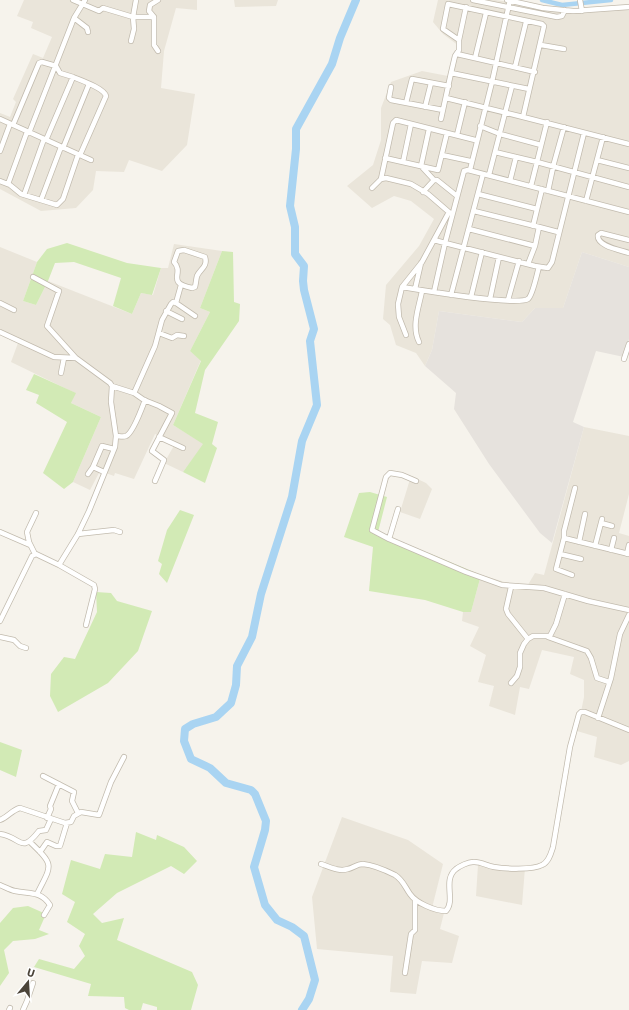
<svg xmlns="http://www.w3.org/2000/svg" width="629" height="1010" viewBox="0 0 629 1010" font-family="Signika,sans-serif">
<style>
.residential{fill:#eae5da}
.industrial{fill:#e6e2dd}
.green{fill:#d2eab5}
.lines{fill:none;stroke-linecap:round;stroke-linejoin:round}
.canal{stroke:#a9d4f2;stroke-width:4.5}
.river{stroke:#a9d4f2;stroke-width:8}
.minor-casing{stroke:#c2bbae;stroke-width:6}
.minor{stroke:#fff;stroke-width:4.5}
</style>
<rect width="100%" height="100%" fill="#f6f3ec"/>
<path class="residential" d="M24,0H197V10L176,8L164,51L161,88L195,94L187,145L162,171L129,160L124,172L96,171L93,190L76,208L41,211L0,189V113L10,117L16,102L13,99L33,54L43,58L52,37L31,28L33,22L17,16Z
M234,0H278L276,6L235,7Z
M438,0H495L552,8L586,9L629,5V267L582,252L563,308H535L522,322L439,311L432,350L425,366L416,353L396,345L390,325L383,319L386,285L419,246L434,219L411,201L394,196L372,208L347,186L373,165L381,140V108L391,82L422,71L453,77L459,46L443,34L433,22Z
M174,244L222,251L200,308L210,312L190,351L201,360L173,425L204,444L183,472L164,463L175,444L155,434L134,479L115,473L114,476L100,471L90,490L73,482L101,417L71,403L75,393L11,362L18,343L0,335V247L37,262L23,301L36,305L48,281L132,314L141,293L153,295L161,268H168Z
M584,427L629,436V494L619,533L629,536V761L621,765L594,757L597,737L577,731L584,697V680L570,674L574,657L542,650L529,689L520,687L515,715L489,706L494,686L478,682L486,655L470,646L479,627L462,621L463,612H471L481,575L526,588L535,573L544,575Z
M411,476L426,483L432,489L420,519L400,512Z
M342,817L408,840L443,864L432,908L444,913L440,929L459,936L452,963L422,961L416,994L390,992L393,956L317,949L312,897Z
M478,865L525,868L522,905L476,896Z"/>
<path class="industrial" d="M582,252L629,267V339L624,357L596,351L573,422L584,427L552,543L540,533L489,464L454,409L456,393L425,366L432,350L439,311L522,322L535,308H563Z"/>
<path class="green" d="M67,243L127,263L161,268L152,295L141,293L132,314L113,306L121,278L74,262L55,263L48,281L36,305L23,301L37,262L47,249Z
M222,251L233,252L234,302L240,304L239,321L205,370L195,413L218,422L212,444L217,448L205,483L183,472L203,444L173,425L201,361L190,351L210,312L200,308Z
M34,374L76,393L71,403L101,417L73,482L64,489L43,473L67,422L36,403L39,395L26,390Z
M370,492L387,497L377,536L431,554L481,575L471,612H463L425,600L369,591L373,547L344,537L359,493Z
M180,510L194,515L167,583L159,574L162,564L158,561L167,530Z
M96,592L111,593L117,601L152,611L138,651L108,683L58,712L50,696L51,674L64,657L75,659L97,612Z
M0,742L22,750L16,777L0,770Z
M136,832L156,840L157,835L184,847L197,861L184,874L171,866L117,893L93,914L102,923L124,918L117,940L192,972L198,985L191,1010H157V1007L143,1003L141,1010H129L125,1008L124,997L88,996L91,984L34,967L39,959L74,969L85,956L79,946L85,934L67,922L75,902L62,894L71,860L100,869L105,854L132,857Z
M28,906L46,914L39,930L49,934L35,939L13,941L4,950L9,973L0,986V923L13,908Z"/>
<g class="lines">
<path class="canal" d="M542,0L562,5L611,0"/>
<path class="river" d="M302,1010L309,999L315,980L304,936L292,927L277,920L265,905L254,867L265,830L266,821L255,794L251,790L226,783L210,768L191,759L184,741L185,729L193,724L216,717L231,703L236,685L237,666L252,637L261,594L292,497L302,441L317,405L310,341L314,329L304,290L303,281L304,266L295,254V227L290,206L296,149V129L332,64L340,38L356,0"/>
<defs>
<path id="minor" d="M73,0L99,11L103,8L133,17H154
M473,0L557,17L562,16L565,10
M507,0L543,8L573,11L629,7
M580,0L582,11
M74,18L87,28L88,32
M459,40L466,7
M131,41L134,29L133,17L136,0
M541,45L564,49
M158,51L154,45V17L149,11L150,5L158,0
M457,54L535,72
M475,58L486,13
M56,66L60,73L73,77
M515,67L526,22
M391,87L389,98L391,100L443,110
M446,98L523,117L544,26L542,24L448,4L443,29L459,40V50L455,56L451,73
M406,103L412,79L449,86
M425,107L431,83
M523,117L629,144
M0,119L91,160
M441,119L451,73L529,89
M547,122L537,162L629,187
M13,125L39,63L42,62L56,66
M480,126L500,134L541,145
M429,129L421,166L434,180
M29,133L74,18L85,0
M457,135L465,102
M46,140L73,77C80,80 104,88 106,96L80,155
M63,148L89,84
M0,151L10,124
M495,152L537,162L531,186
M442,155L470,161
M385,158L438,170L447,133
M597,160L629,168
M403,162L411,124
M470,170L492,82L510,0
M489,175L512,86
M381,179L393,123L396,120L475,140
M0,181L10,185L21,194L57,205L63,199L78,155
M510,181L516,157
M8,184L27,132
M372,188L381,179L386,178L411,184L428,194L450,213
M548,191L554,163L564,127
M423,192L434,180H437L457,196
M478,194L537,209
M24,195L44,139
M41,200L61,147
M586,201L603,137
M474,211L539,227
M533,226L542,189
M469,229L535,246
M434,240L445,243L535,266L548,268L552,262L584,133
M629,240L601,233L598,235C596,246 620,250 629,253
M184,250L205,257C208,267 200,269 197,276C196,280 196,283 195,287L192,288C165,282 185,274 174,262L178,251Z
M528,264L535,246L539,227L558,232
M33,277L59,291L47,326L75,357
M402,287C420,290 517,306 528,299C533,295 537,273 539,267
M415,289L421,263
M434,292L445,243L464,171L468,170L629,212
M451,295L483,174
M471,297L482,252
M490,299L499,257
M508,300L519,261
M0,303L14,310
M176,303L181,285
M166,311L182,319
M0,332L54,357L76,358L110,383L112,386L111,402L116,436L115,447L89,511L78,534L59,565L36,554L32,556L0,621
M159,333L172,338L177,335L184,336
M406,335L399,317L398,304L402,287L422,262L449,212
M419,342C411,326 419,307 422,291
M624,359L629,344
M61,373L64,358
M112,386L134,393L135,391L155,346L162,320L171,304L173,302L176,303L195,316
M134,393L144,400L159,406L172,413L152,451L164,460L155,481
M116,436C119,436 123,437 126,436C133,433 142,408 145,400
M159,437L183,448
M93,467L102,446L114,449
M88,474L93,467L104,472
M575,488L564,531V538L629,554
M398,509L389,539L466,572L502,585L544,588L588,601L629,610
M601,523L612,526
M0,532L30,545
M78,534L114,530L120,532
M564,538L556,569L572,575
M389,539L372,530L386,477L390,473L402,475L416,481
M579,542L585,514
M595,546L602,519
M611,550L614,538
M35,554L29,542L27,532L36,513
M560,554L581,559
M627,554L629,545
M59,565L94,585L95,589L86,625
M511,587L506,609L508,614L528,639
M0,637L14,640L20,646L26,648
M548,637L587,651L591,658L597,678L609,682
M511,683L517,676L520,667V653L524,644L528,639L533,636H550L556,624L565,594
M598,718L611,678L620,634L629,615
M43,776L74,792L72,801L78,813
M47,818L51,809L50,806L59,784
M0,820C8,817 12,810 20,808L65,823L71,822L74,816L81,812L99,815L111,782L124,757
M0,834C22,837 20,855 39,831L46,830L51,819
M30,842C55,866 52,864 37,894
M40,852L47,842L56,846H60L67,823
M321,864C330,867 339,872 348,869C353,868 357,864 363,864C374,865 385,870 395,875C403,880 405,887 410,894C416,903 435,911 446,911C456,900 442,880 456,869C460,866 468,862 473,862C480,861 487,866 494,867C505,869 533,870 542,865C549,862 551,853 553,847L570,747L579,714L581,712H585L629,730
M0,885C5,887 10,890 15,891C30,894 41,891 50,905L44,915
M405,973L411,934L415,930V900
M9,1010L10,1008
M23,1010L27,1001L33,983"/>
</defs>
<use href="#minor" class="minor-casing"/>
<use href="#minor" class="minor"/>
</g>
<g transform="translate(28 982) rotate(18)" stroke="#ffffff" stroke-width="3" paint-order="stroke">
<path d="M0-3L7 15L0 10L-7 15Z" fill="#4b4439"/>
<text y="-6" font-size="11" font-weight="bold" text-anchor="middle" fill="#4b4439">U</text>
</g>
</svg>
